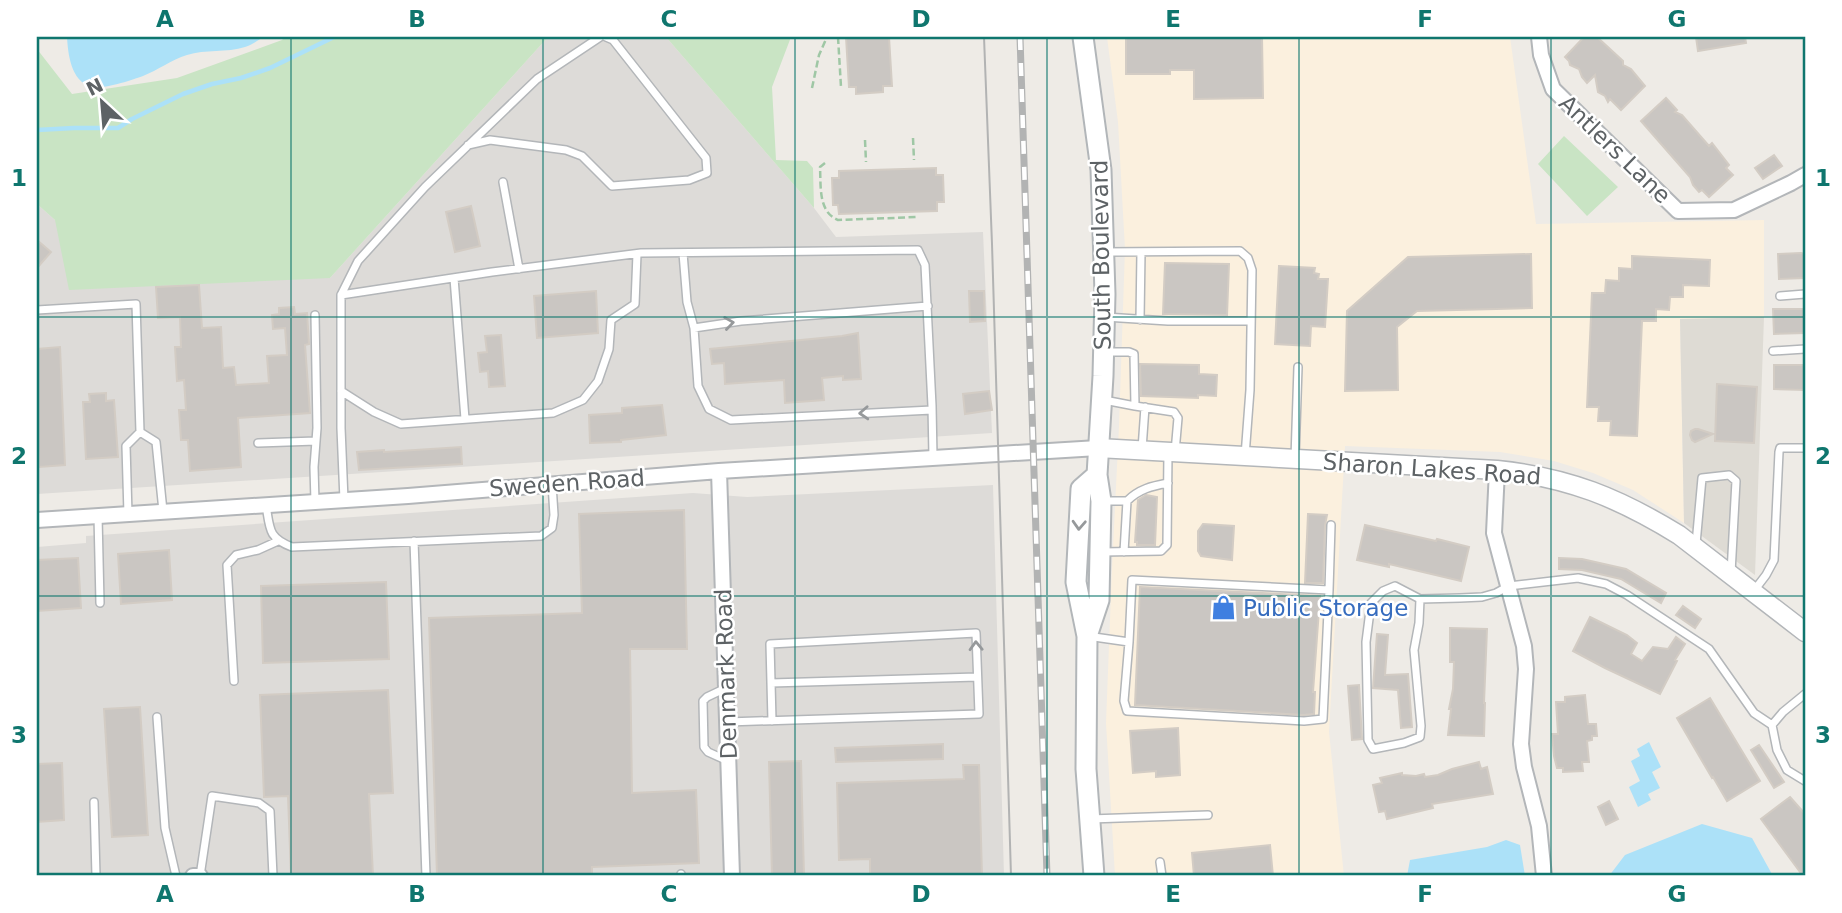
<svg xmlns="http://www.w3.org/2000/svg" width="1842" height="913" viewBox="0 0 1842 913" font-family="'DejaVu Sans',sans-serif">
<style>
.commercial{fill:#fbf0de}
.industrial{fill:#dddbd8}
.education{fill:#dedbd4}
.green{fill:#c9e4c4}
.water{fill:#ace1f8}
.lines{fill:none;stroke-linecap:round;stroke-linejoin:round}
.stream{stroke:#ace1f8;stroke-width:4.5}
.building{fill:#cac6c2;stroke:#d3ccc4;stroke-width:2}
.service-casing{stroke:#b3b6b9;stroke-width:10}
.minor-casing{stroke:#b3b6b9;stroke-width:18}
.tertiary-casing{stroke:#b3b6b9;stroke-width:21}
.secondary-casing{stroke:#b2b6b9;stroke-width:23}
.path{stroke:#9fc7a5;stroke-width:2.5;stroke-dasharray:7 3.5;stroke-linecap:butt}
.service{stroke:#fff;stroke-width:7}
.minor{stroke:#fff;stroke-width:14}
.tertiary{stroke:#fff;stroke-width:18}
.secondary{stroke:#fff;stroke-width:19}
.tram{stroke:#b2b3b3;stroke-width:2}
.rail-casing{stroke:#b2b3b3;stroke-width:7}
.rail{stroke:#fff;stroke-width:4.5;stroke-dasharray:13;stroke-linecap:butt}
.oneway{stroke:#96999b}
.grid{fill:none;stroke:#0f766e;stroke-width:2;stroke-opacity:0.55}
.labels{text-anchor:middle;stroke-width:5;stroke-linejoin:round;paint-order:stroke}
.street-label{font-size:23px;fill:#5d6265;stroke:#fff}
.shop-label{font-size:23px;fill:#366cbe;stroke:#fff;text-anchor:start}
.neatline{fill:none;stroke:#0f766e;stroke-width:2.5}
.grid-label{font-size:23px;text-anchor:middle;font-weight:bold;fill:#0f766e}
</style>
<rect width="100%" height="100%" fill="#eeebe6"/>
<path class="commercial" d="M1107,37H1510L1536,224L1764,220V317L1680,320L1684,523L1633,490L1593,473L1554,461L1500,452L1345,446L1329,732L1344,876H1115L1106,723L1112,568L1119,426L1125,249L1118,122Z"/>
<path class="industrial" d="M548,37H666L814,208L836,237L983,232L992,433L37,494V204L55,220L330,278Z
M993,485L1004,876H37V547L86,543V536L693,493L747,497Z"/>
<path class="education" d="M1764,317L1755,575L1684,523L1680,319Z"/>
<path class="green" d="M285,37H548L330,278L69,290L55,220L37,204V49L72,94L177,78L282,40Z
M666,37H791L772,87L776,160L807,161L813,168L814,208Z
M1564,136L1618,187L1587,216L1538,164Z"/>
<path class="water" d="M67,37H264C258,40 252,45 245,47C227,53 205,49 187,55C171,60 158,70 143,76C132,80 102,90 91,87C71,81 68,54 67,37Z
M1649,742L1661,767L1652,772L1660,788L1648,794L1651,800L1638,807L1629,787L1640,781L1631,761L1640,756L1637,749Z
M1702,824L1752,838L1773,876H1609L1625,855Z
M1506,840L1520,845L1525,876H1407L1410,860L1487,847Z"/>
<g class="lines">
<path class="stream" d="M37,130L74,128H118L132,119L183,94L212,84L241,78L270,68L334,37"/>
</g>
<path class="building" d="M846,37H889L892,86H883V92L856,94V87H849Z
M1126,37H1262L1263,98L1194,99V70H1170V74H1126Z
M1584,37H1597L1623,61V65L1631,69L1645,86L1621,110L1610,99L1608,102L1605,96L1598,92L1595,75L1587,83L1582,77L1579,69L1570,65L1569,61L1565,57Z
M1696,37H1745L1746,43L1698,51Z
M1666,98L1677,110L1675,112L1682,115L1709,146L1712,143L1729,165L1726,168L1733,175L1709,197L1702,190L1699,192L1693,185L1690,177L1641,121Z
M1774,155L1782,166L1763,179L1755,168Z
M936,168V175H943L944,202H937V211L839,214L838,205H833L832,178H839V171Z
M471,206L480,246L455,252L446,212Z
M37,240L51,252L37,268Z
M1801,253L1805,254V278L1779,279L1778,254Z
M1531,254L1532,308L1417,311L1397,327L1398,390L1345,391L1347,311L1408,257Z
M1632,256L1710,260L1709,286L1683,285V297H1670L1669,310L1656,309V321H1642L1637,436L1610,435L1611,421H1598L1599,407H1587L1592,293H1605L1606,280L1619,281V268L1632,269Z
M1165,263L1229,264L1227,315L1163,314Z
M1279,266L1315,268L1314,273L1319,274L1318,279H1328L1325,327L1311,326L1310,346L1275,344Z
M199,285L202,328L221,327L223,368L234,367L236,385L269,383L267,356L287,355L285,328L273,329L272,315L279,314V308L294,307L295,314L307,313L309,344L305,345L310,413L238,418L241,467L190,471L188,440H181L179,410H186L184,380L177,381L175,347H181L180,317L158,318L156,287Z
M596,291L598,333L537,338L534,296Z
M969,291H984L985,321L970,322Z
M1773,309H1805V333L1774,334Z
M858,333L861,379L843,380V376L822,378L824,400L785,403L784,380L725,384L724,363L712,364L710,349L842,336Z
M501,335L505,386L489,387L488,371L480,372L478,353L487,352L485,336Z
M60,347L65,465L39,467L37,433V349Z
M1140,364L1199,365V374L1217,375L1216,396L1198,395V398L1141,396Z
M1774,365H1805V390L1774,389Z
M1717,384L1757,387L1754,443L1715,441Z
M989,391L992,410L965,414L963,394Z
M106,393V401L114,400L118,457L86,459L83,402H90L89,394Z
M662,405L666,435L621,440V442L590,443L589,415L622,413V408Z
M1695,429H1698L1713,434L1695,442L1692,440L1690,435L1691,431Z
M461,447L462,464L359,470L357,452L384,450V452Z
M1146,495L1157,497L1155,545H1137V542H1135L1138,500Z
M684,510L687,649H630L632,793L696,790L699,863L592,867V876H437L429,618L582,613L579,514Z
M1308,514L1327,515L1325,525L1323,583H1305Z
M1203,524L1234,526L1232,560L1201,556L1198,551V531Z
M1365,525L1436,541L1437,539L1469,547L1461,581L1389,564V567L1357,560Z
M169,550L172,600L121,604L118,554Z
M78,558L81,608L37,611V560Z
M1559,558L1582,559L1626,569L1666,593L1661,603L1621,579L1582,570L1559,569Z
M386,582L389,659L263,663L261,586Z
M1140,587L1320,596L1313,692H1315L1314,714L1304,715L1135,705Z
M1683,606L1701,619L1695,628L1676,615Z
M1590,617L1627,635L1637,643L1631,654L1642,661L1653,647L1668,649L1676,637L1685,644L1675,660L1677,661L1660,694L1605,668L1573,651Z
M1450,628L1487,629L1484,703H1485L1484,736L1448,735L1451,709H1449L1453,689L1454,662H1450Z
M1377,634L1388,635L1385,675L1408,674L1412,727L1401,728L1398,690L1373,688Z
M1359,685L1362,739L1352,740L1348,686Z
M388,690L393,793L369,794L373,876H291L288,796L264,797L260,695Z
M1585,695L1588,724H1596L1597,736H1592V740L1587,741L1589,762H1582L1583,771L1563,772V768H1557L1554,756L1552,734H1558L1556,702H1565V697Z
M1710,698L1760,781L1727,801L1713,777L1712,778L1677,718Z
M140,707L148,835L112,837L104,709Z
M1178,728L1180,775L1156,777V771L1133,773L1130,731Z
M943,744V759L836,762L835,748Z
M1759,745L1784,782L1774,788L1751,750Z
M801,761L804,876H772L769,762Z
M1479,762L1481,769L1487,767L1493,794L1432,804L1433,808L1387,819L1385,811L1379,812L1373,785L1382,783L1380,778L1402,773V775L1416,776L1424,774L1425,777L1438,775L1452,769Z
M62,763L64,820L37,822V764Z
M963,765H979L982,876H870V859L839,860L837,783L964,779Z
M1790,797L1805,814V876H1803L1761,819Z
M1609,801L1618,819L1606,825L1598,807Z
M1270,845L1273,876H1194L1192,853Z"/>
<g class="lines">
<defs>
<path id="service" d="M468,145L490,140L566,150L582,156L612,186L689,180L707,173L706,158L613,40L606,37
M503,182L519,269
M1104,252L1240,251L1248,258L1252,270L1250,390L1245,456
M683,253L687,302L694,328
M454,278L465,419
M341,295L492,272L641,253L918,250L925,265L932,406L933,457
M1780,296L1805,294
M928,306L741,321L694,328L698,386L709,409L731,420L932,410
M37,310L136,304L140,432L126,446L128,514
M315,315L317,428L314,467L315,502
M1105,317L1168,321H1251
M1140,320L1141,252
M1773,351L1805,349
M1104,352H1129L1134,354L1135,406L1174,412L1178,418L1175,452
M341,391L374,412L401,424L553,413L583,400L598,381L609,349L611,320L635,304L637,254
M1104,400L1135,406
M140,432L156,442L163,511
M258,443L316,441
M1142,449L1145,407
M1295,458L1298,367
M344,500L341,428V295L358,261L425,187L537,79L600,37
M1104,501H1127
M266,505C270,529 268,538 292,547L541,536L552,528L554,515L552,484
M98,516L100,603
M414,541L426,876
M1696,544L1702,478L1729,475L1736,481L1731,573
M1102,552L1161,551L1167,545L1168,453
M1124,552L1127,501C1139,489 1152,486 1168,483
M1329,590L1331,525
M1753,592L1766,575L1774,560L1779,452L1780,448H1805
M1420,599L1419,623L1414,650L1421,726L1420,737L1404,743L1373,749L1368,740L1366,642L1371,603L1383,591L1395,586L1420,599L1460,598L1482,597L1496,593L1509,586L1578,578L1606,584L1627,595L1709,649L1754,713L1772,725L1777,750L1787,770L1805,781
M1087,636L1129,642L1132,580L1329,590L1323,719L1304,721L1127,711L1124,701L1129,642
M234,681L227,565L236,555L258,550L278,541
M771,683L977,677
M726,688L707,697L703,701L704,747L708,752L728,761
M157,717L165,828L176,876
M727,722L979,714L976,633L770,644L772,721
M1772,725L1783,712L1805,694
M94,802L96,876
M1090,819L1208,815
M1160,862L1162,876
M681,874V876
M200,876L212,796L259,803L270,811L273,876"/>
<path id="minor" d="M1539,37L1541,55L1553,89L1678,211L1734,210L1791,183L1805,175
M1497,470L1494,533L1524,646L1526,669L1521,744L1524,767L1539,826L1544,876
M719,471L732,876
M37,520L408,496L719,471L1098,448
M193,876H200"/>
<path id="tertiary" d="M1098,448L1497,470C1568,477 1619,498 1679,535L1805,632"/>
<path id="secondary" d="M1083,37L1101,170L1105,294L1103,376L1097,475L1101,501L1099,600L1087,636
M1094,876L1086,769L1087,636L1076,582L1081,489L1097,475"/>
</defs>
<use href="#service" class="service-casing"/>
<use href="#minor" class="minor-casing"/>
<use href="#tertiary" class="tertiary-casing"/>
<use href="#secondary" class="secondary-casing"/>
<path class="path" d="M838,37L841,87
M812,88L819,55L827,37
M913,138L914,160
M865,140L866,162
M825,163L820,167C821,186 818,212 838,220L918,217"/>
<use href="#service" class="service"/>
<use href="#minor" class="minor"/>
<use href="#tertiary" class="tertiary"/>
<use href="#secondary" class="secondary"/>
<path class="tram" d="M984,37L992,244L1011,876"/>
<defs>
<path id="rail" d="M1020,37L1047,876"/>
</defs>
<use href="#rail" class="rail-casing"/>
<use href="#rail" class="rail"/>
</g>
<defs><path id="oneway-chevron" d="M-2-3.5L2.5 0L-2 3.5" fill="none" stroke-width="1.6" stroke-linecap="round" stroke-linejoin="round" transform="scale(1.75)"/></defs>
<g class="oneway">
<use href="#oneway-chevron" transform="translate(729 323) rotate(-8)"/>
<use href="#oneway-chevron" transform="translate(864 413) rotate(177)"/>
<use href="#oneway-chevron" transform="translate(1079 525) rotate(93)"/>
<use href="#oneway-chevron" transform="translate(976 646) rotate(-92)"/>
</g>
<path class="grid" d="M291,37V876M543,37V876M795,37V876M1047,37V876M1299,37V876M1551,37V876M37,317H1805M37,596H1805"/>
<defs>
<symbol id="shop-bare" viewBox="-9 -9 18 18"><path d="M-5-2.5h2.3a2.7 3.5 0 0 1 5.4 0H5L5.5 6h-11ZM-1.5-2.5h3a1.5 2.3 0 0 0-3 0Z" fill="#3f7fe0" stroke="#fff" stroke-width="2.5" paint-order="stroke"/></symbol>
</defs>
<g fill-rule="evenodd">
<use href="#shop-bare" x="1206" y="590" width="35" height="35"/>
</g>
<g class="labels">
<g class="street-label">
<text transform="translate(1615 149) rotate(44)" y="8">Antlers Lane</text>
<text transform="translate(1101 255) rotate(-91)" y="8">South Boulevard</text>
<text transform="translate(1432 469) rotate(4)" y="8">Sharon Lakes Road</text>
<text transform="translate(567 483) rotate(-4)" y="8">Sweden Road</text>
<text transform="translate(726 674) rotate(-92)" y="8">Denmark Road</text>
</g>
<g class="shop-label">
<text x="1243" y="616">Public Storage</text>
</g>
</g>
<rect width="1842" height="913" fill="none" stroke="#ffffff" stroke-width="77"/>
<g transform="translate(102 102) rotate(334)" stroke="#ffffff" stroke-width="5" paint-order="stroke">
<path d="M0-5L12 26L0 18L-12 26Z" fill="#5d6265"/>
<text y="-10" font-size="19" font-weight="bold" text-anchor="middle" fill="#5d6265">N</text>
</g>
<rect x="38" y="38" width="1766" height="836" class="neatline"/>
<g class="grid-label">
<text x="165" y="27">A</text>
<text x="417" y="27">B</text>
<text x="669" y="27">C</text>
<text x="921" y="27">D</text>
<text x="1173" y="27">E</text>
<text x="1425" y="27">F</text>
<text x="1677" y="27">G</text>
<text x="19" y="186">1</text>
<text x="1823" y="186">1</text>
<text x="19" y="464">2</text>
<text x="1823" y="464">2</text>
<text x="19" y="743">3</text>
<text x="1823" y="743">3</text>
<text x="165" y="902">A</text>
<text x="417" y="902">B</text>
<text x="669" y="902">C</text>
<text x="921" y="902">D</text>
<text x="1173" y="902">E</text>
<text x="1425" y="902">F</text>
<text x="1677" y="902">G</text>
</g>
</svg>
